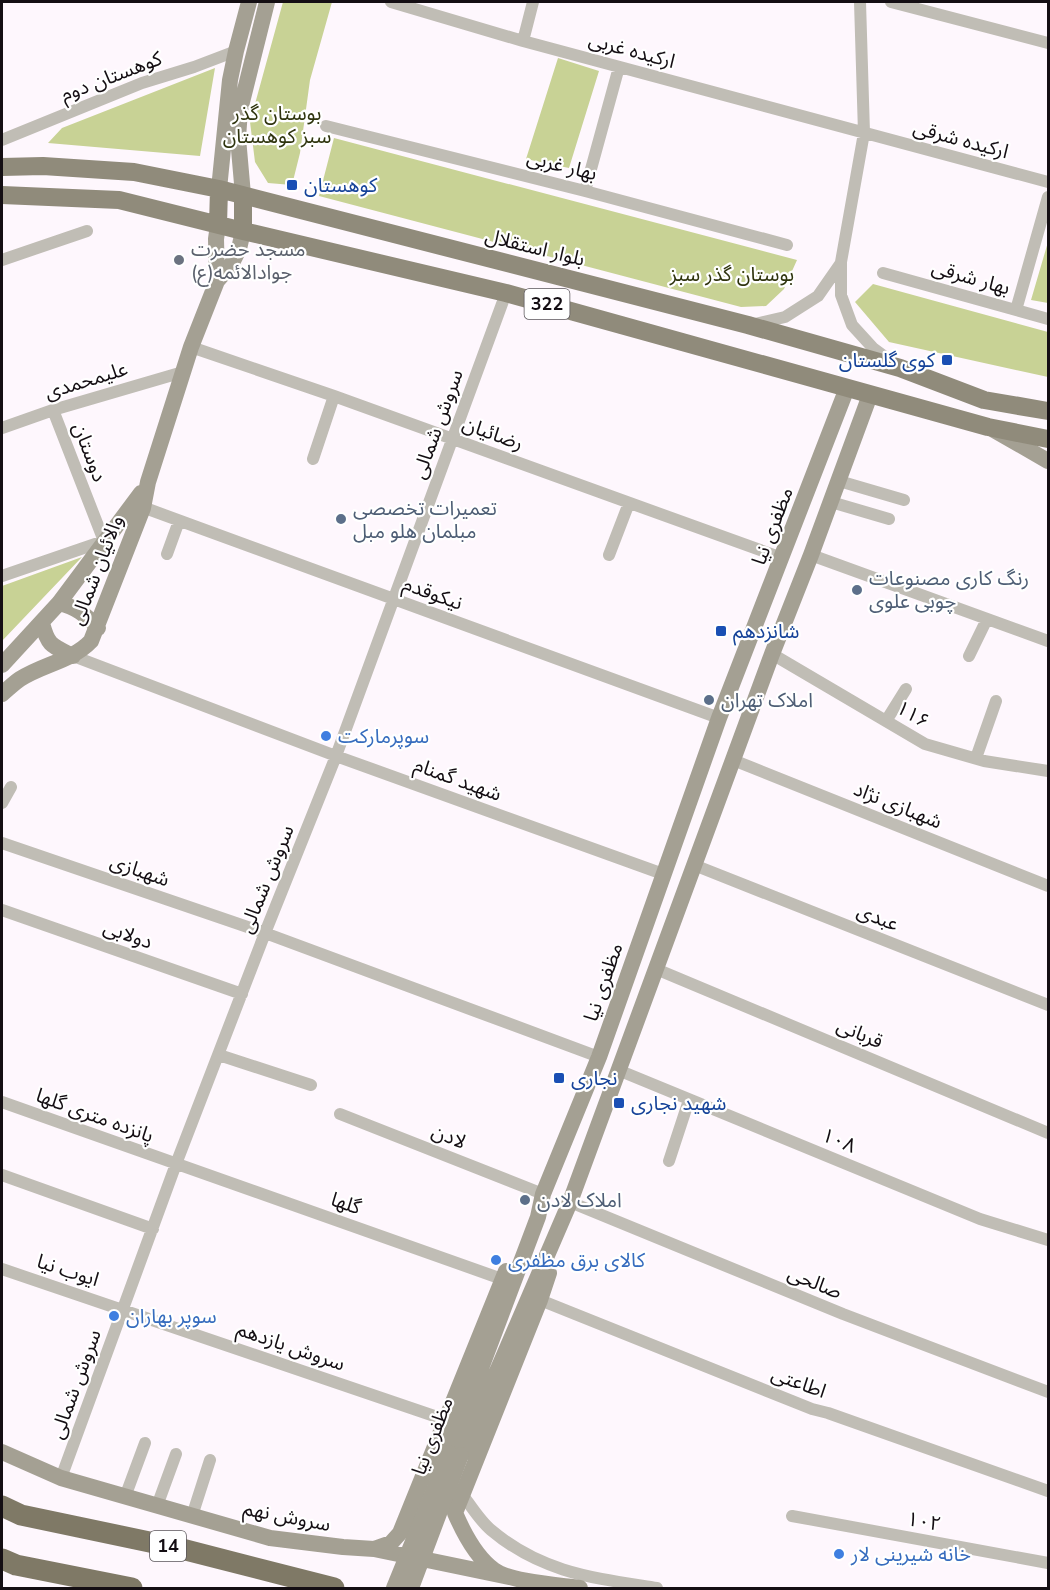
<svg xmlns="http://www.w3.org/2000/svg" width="1050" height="1590" viewBox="0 0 1050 1590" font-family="'Nunito Sans','Noto Sans Arabic',sans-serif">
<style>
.green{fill:#c8d295}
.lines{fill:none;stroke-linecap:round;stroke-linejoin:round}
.street{stroke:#c0bdb5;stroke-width:12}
.secondary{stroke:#a4a093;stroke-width:16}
.primary{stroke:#908b7b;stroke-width:18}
.highway{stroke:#7f7966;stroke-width:21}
.secondary-bridge{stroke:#a4a093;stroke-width:16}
.transit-dot{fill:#1a4fb4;stroke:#fff;stroke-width:2}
.worship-dot{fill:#6b7280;stroke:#fff;stroke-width:2}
.service-dot{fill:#5c6f8a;stroke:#fff;stroke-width:2}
.shop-dot{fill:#3f7fe0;stroke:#fff;stroke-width:2}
.labels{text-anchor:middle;stroke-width:4.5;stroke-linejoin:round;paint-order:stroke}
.shield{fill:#fff;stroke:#5a565a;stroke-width:1.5}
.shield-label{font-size:18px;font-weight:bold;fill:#140e13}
.street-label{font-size:20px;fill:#140e13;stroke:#fff}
.park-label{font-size:20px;fill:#2f340e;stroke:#fff}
.transit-label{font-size:20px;fill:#164399;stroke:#fff;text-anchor:start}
.worship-label{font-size:20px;fill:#5b616d;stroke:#fff;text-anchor:start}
.service-label{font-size:20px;fill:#4e5e75;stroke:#fff;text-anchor:start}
.shop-label{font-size:20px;fill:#366cbe;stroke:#fff;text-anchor:start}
</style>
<rect width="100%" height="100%" fill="#fef7fd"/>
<path class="green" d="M283,2H332L310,80L300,153L292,185L268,183L255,162L250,122Z
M558,58L599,71L569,168L526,159Z
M215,68L200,156L48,143L62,128Z
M334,138L797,260L784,289L766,306L741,307L319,196Z
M1048,242V303L1031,300Z
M873,284L1048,332V377L889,342L855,302Z
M82,557L2,641V586Z"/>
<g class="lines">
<path class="street" d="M391,2L523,41L1048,182
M860,2L864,133L841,262V295L852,325L873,348L892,362
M891,2L1048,43
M523,41L533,2
M326,126L585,191L787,245
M2,140L142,83L194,67L236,51
M585,191L619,67
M2,260L87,231
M883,273L1048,319
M1016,310L1048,197
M751,325L785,317L818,296L841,263
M191,347L334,396L782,558
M2,428L53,410L183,372
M313,459L334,396
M839,481L904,500
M831,502L889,519
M137,505L719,718
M167,554L179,521
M609,555L629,503
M811,555L1048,641
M2,576L104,541L53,410
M772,654L925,744L984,761L1048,771
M73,656L336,756L663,874
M969,656L987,619
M886,721L906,689
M976,758L996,701
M733,760L1048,886
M2,803L11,787
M2,843L265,933L599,1057
M694,865L1048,1005
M2,910L242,994
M656,969L1048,1133
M219,1055L311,1085
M618,1070L980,1219L1048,1240
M2,1102L502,1279
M340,1114L543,1194
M669,1161L689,1100
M2,1175L153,1229
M570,1202L843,1314L1048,1392
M2,1269L446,1420
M540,1300L812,1409L828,1413L1048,1491
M61,1478L176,1164L265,933L336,756L506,293
M462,1494C471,1506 480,1521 491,1530C542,1573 594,1578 657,1588
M125,1497L145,1443
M157,1506L176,1454
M192,1516L210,1460
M792,1516L1048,1563"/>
<path class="secondary" d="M219,189L230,80L236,51L249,2
M243,195L238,138L240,110L267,2
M217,281L216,239L218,225
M994,430L1048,461
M59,603C76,607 86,615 98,628
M42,623C48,646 52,646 73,656
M2,665L59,603L141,493
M2,694C8,689 14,683 20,679C43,664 72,661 91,641L143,508L148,482L191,347L217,281L231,265L239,249L243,231
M549,1273L540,1300L455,1513C464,1534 476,1557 494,1570C511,1582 559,1585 580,1588
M2,1452L61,1478L270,1538L343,1547L374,1549L509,1577
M449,1453L538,1217L543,1194L599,1057L719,718L847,388
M461,1455L570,1202L772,654L811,555L870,395
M374,1549L391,1543L400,1533L506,1271"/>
<path class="primary" d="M2,167L43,166L134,172L219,189L748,325L900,368L984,400L1048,411
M2,195L119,200L243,231L506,293L988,427L1048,439
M243,195V231
M218,225L219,189"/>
<path class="highway" d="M2,1506L21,1515L178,1548L334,1588
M2,1559L16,1565L132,1588"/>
<path class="secondary-bridge" d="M394,1588L449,1453
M411,1588L461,1455"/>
</g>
<g class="transit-dot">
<rect x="286" y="179" width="12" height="12" rx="3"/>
<rect x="941" y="354" width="12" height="12" rx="3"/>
<rect x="715" y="625" width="12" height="12" rx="3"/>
<rect x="553" y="1072" width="12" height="12" rx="3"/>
<rect x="613" y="1097" width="12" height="12" rx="3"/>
</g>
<circle class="worship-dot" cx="179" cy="260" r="6"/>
<g class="service-dot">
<circle cx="341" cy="519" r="6"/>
<circle cx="857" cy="590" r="6"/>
<circle cx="709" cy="700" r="6"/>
<circle cx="525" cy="1200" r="6"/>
</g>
<g class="shop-dot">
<circle cx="326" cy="736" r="6"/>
<circle cx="496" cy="1260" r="6"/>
<circle cx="114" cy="1316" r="6"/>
<circle cx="839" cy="1554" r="6"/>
</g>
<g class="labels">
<g class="shield">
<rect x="524.5" y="289" width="45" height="30" rx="4.5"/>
<rect x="150" y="1531" width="36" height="30" rx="4.5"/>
</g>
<g class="shield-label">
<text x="547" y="310">322</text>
<text x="168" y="1552">14</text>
</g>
<g class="street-label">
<text transform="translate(632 50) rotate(15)" y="7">ارکیده غربی</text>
<text transform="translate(111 76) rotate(-21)" y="7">کوهستان دوم</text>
<text transform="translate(961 139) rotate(15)" y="7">ارکیده شرقی</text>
<text transform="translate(562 165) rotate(14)" y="7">بهار غربی</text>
<text transform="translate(535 247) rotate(14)" y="7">بلوار استقلال</text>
<text transform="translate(971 277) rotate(16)" y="7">بهار شرقی</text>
<text transform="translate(86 380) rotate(-17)" y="7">علیمحمدی</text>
<text transform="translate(437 424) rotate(-70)" y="7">سروش شمالی</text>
<text transform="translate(493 433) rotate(20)" y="7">رضائیان</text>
<text transform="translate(90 452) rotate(69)" y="7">دوستان</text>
<text transform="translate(772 526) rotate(-69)" y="7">مظفری نیا</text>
<text transform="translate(96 570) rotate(-69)" y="7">والائیان شمالی</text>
<text transform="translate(433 593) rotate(20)" y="7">نیکوقدم</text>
<text transform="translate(913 714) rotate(30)" y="7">۱۱۶</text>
<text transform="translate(458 779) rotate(20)" y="7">شهید گمنام</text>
<text transform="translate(898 805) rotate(22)" y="7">شهبازی نژاد</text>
<text transform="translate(140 870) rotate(19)" y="7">شهبازی</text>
<text transform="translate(266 879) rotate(-68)" y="7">سروش شمالی</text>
<text transform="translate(878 917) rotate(21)" y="7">عبدی</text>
<text transform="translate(128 934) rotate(19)" y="7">دولابی</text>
<text transform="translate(603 982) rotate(-71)" y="7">مظفری نیا</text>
<text transform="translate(860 1033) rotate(23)" y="7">قربانی</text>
<text transform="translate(95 1115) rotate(20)" y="7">پانزده متری گلها</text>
<text transform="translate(449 1136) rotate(22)" y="7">لادن</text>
<text transform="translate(839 1140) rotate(22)" y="7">۱۰۸</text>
<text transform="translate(346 1203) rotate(19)" y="7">گلها</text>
<text transform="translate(68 1270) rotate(18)" y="7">ایوب نیا</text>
<text transform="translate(815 1282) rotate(22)" y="7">صالحی</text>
<text transform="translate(291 1346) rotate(19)" y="7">سروش یازدهم</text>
<text transform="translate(799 1382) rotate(20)" y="7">اطاعتی</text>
<text transform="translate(75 1384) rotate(-70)" y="7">سروش شمالی</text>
<text transform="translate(432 1436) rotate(-69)" y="7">مظفری نیا</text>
<text transform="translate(287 1516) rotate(11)" y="7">سروش نهم</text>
<text transform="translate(924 1521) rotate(10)" y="7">۱۰۲</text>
</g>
<g class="park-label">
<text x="277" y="120">بوستان گذر<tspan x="277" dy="23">سبز کوهستان</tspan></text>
<text x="732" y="281">بوستان گذر سبز</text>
</g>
<g class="transit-label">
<text x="304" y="192">کوهستان</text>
<text x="935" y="367" text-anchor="end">کوی گلستان</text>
<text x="733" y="638">شانزدهم</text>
<text x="571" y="1085">نجاری</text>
<text x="631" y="1110">شهید نجاری</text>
</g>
<g class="worship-label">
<text x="191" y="256">مسجد حضرت<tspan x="191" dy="23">جوادالائمه(ع)</tspan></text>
</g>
<g class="service-label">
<text x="353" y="515">تعمیرات تخصصی<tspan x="353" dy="23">مبلمان هلو مبل</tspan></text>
<text x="869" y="585">رنگ کاری مصنوعات<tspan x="869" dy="23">چوبی علوی</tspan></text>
<text x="721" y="707">املاک تهران</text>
<text x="537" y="1207">املاک لادن</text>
</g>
<g class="shop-label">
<text x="338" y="743">سوپرمارکت</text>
<text x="508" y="1267">کالای برق مظفری</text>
<text x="126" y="1323">سوپر بهاران</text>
<text x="851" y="1561">خانه شیرینی لار</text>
</g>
</g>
<rect width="1050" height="1590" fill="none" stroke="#140e13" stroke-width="6"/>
</svg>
